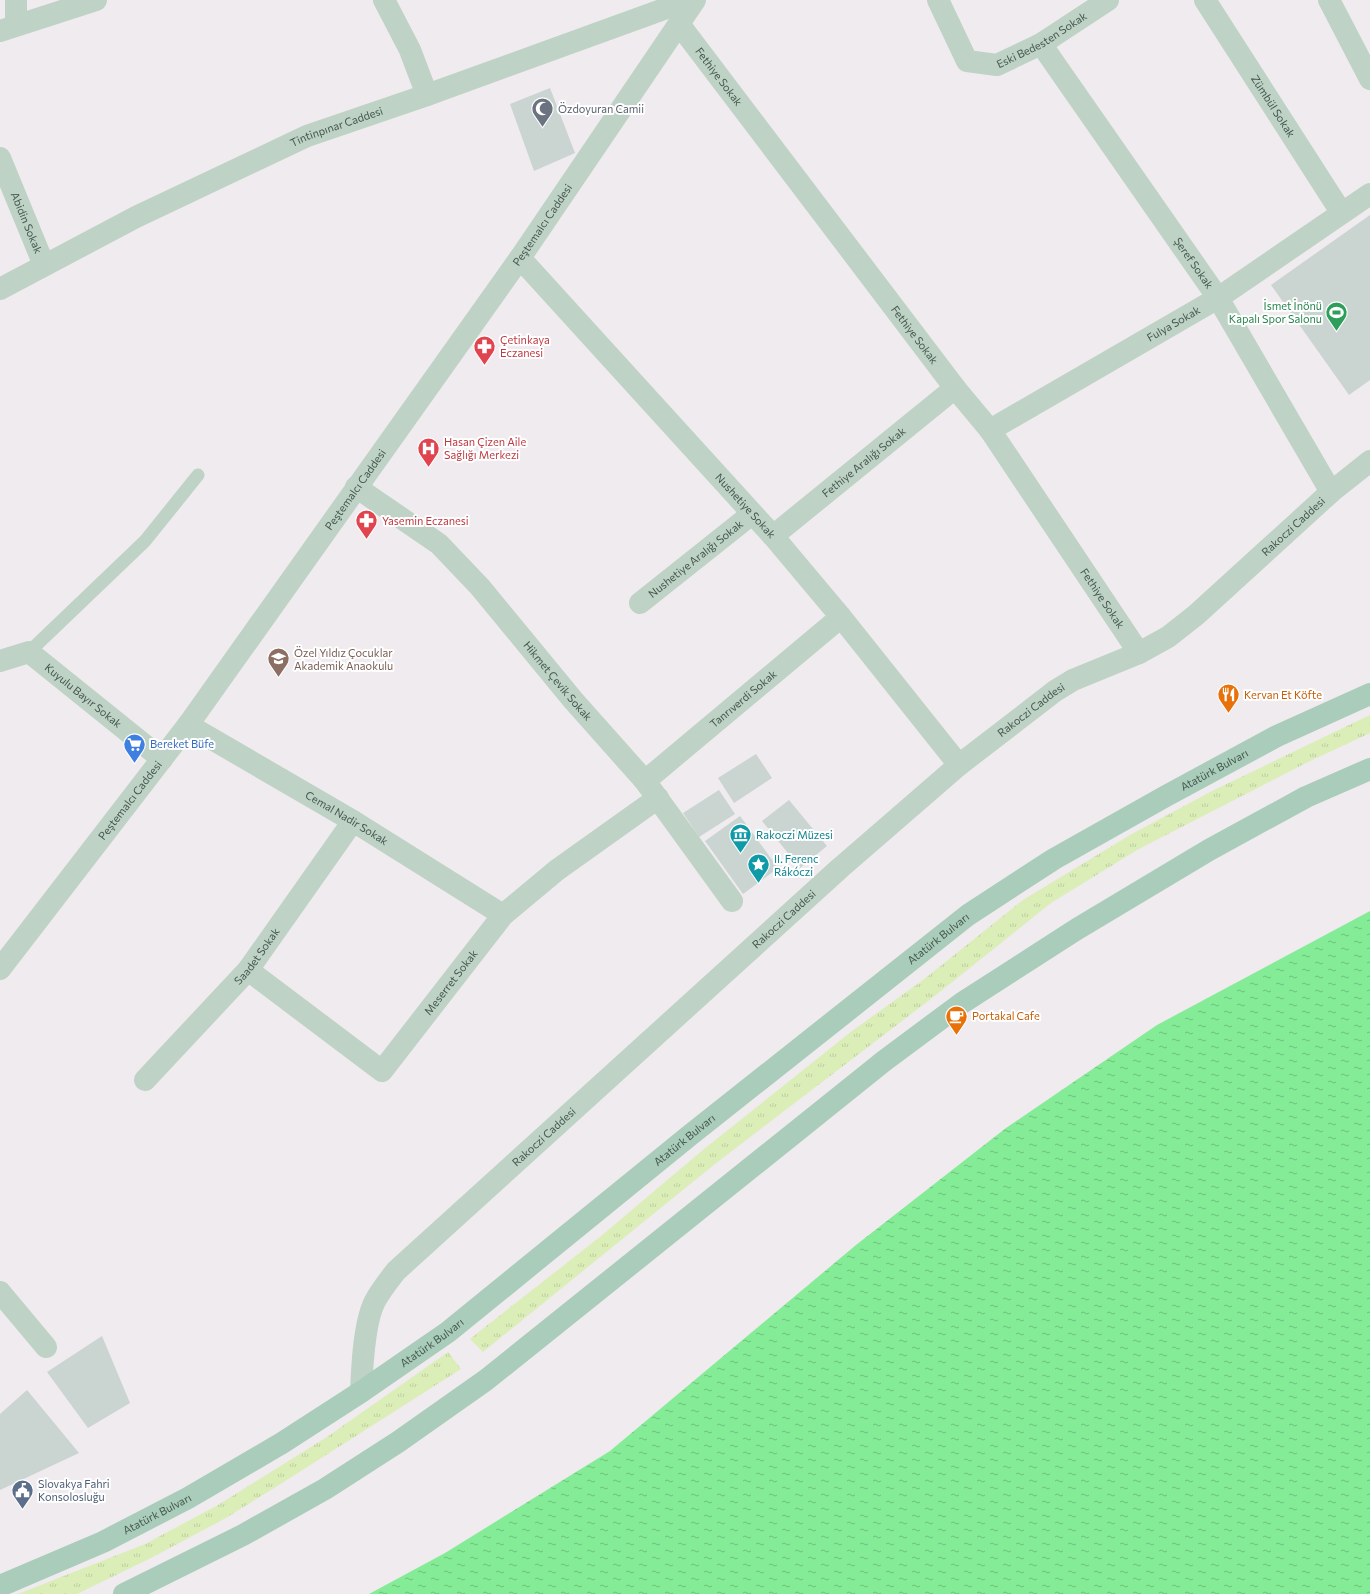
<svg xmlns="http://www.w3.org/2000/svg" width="1370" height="1594" viewBox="0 0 1370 1594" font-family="Commissioner,sans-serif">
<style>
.grass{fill:url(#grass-tufts)}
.water{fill:url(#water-ripples)}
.building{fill:#cad4d1}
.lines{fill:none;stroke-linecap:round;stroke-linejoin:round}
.service{stroke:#bed2c6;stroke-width:13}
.minor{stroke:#bed2c6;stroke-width:22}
.tertiary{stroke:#bed2c6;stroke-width:22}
.primary{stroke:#aaccba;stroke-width:22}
.labels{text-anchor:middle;stroke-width:4;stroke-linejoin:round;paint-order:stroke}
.street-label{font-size:11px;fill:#44594d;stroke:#fff}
.worship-label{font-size:11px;fill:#5b616d;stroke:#fff;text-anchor:start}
.leisure-label{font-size:11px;fill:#27864d;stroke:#fff;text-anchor:end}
.health-label{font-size:11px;fill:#be3a42;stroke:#fff;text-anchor:start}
.education-label{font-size:11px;fill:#785e54;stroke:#fff;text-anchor:start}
.food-label{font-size:11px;fill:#c56008;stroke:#fff;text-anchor:start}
.shop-label{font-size:11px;fill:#366cbe;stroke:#fff;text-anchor:start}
.culture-label{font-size:11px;fill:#0d838f;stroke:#fff;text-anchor:start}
.service-label{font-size:11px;fill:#4e5e75;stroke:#fff;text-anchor:start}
</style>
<defs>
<pattern id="grass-tufts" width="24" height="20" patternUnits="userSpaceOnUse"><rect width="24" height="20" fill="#dbeeb8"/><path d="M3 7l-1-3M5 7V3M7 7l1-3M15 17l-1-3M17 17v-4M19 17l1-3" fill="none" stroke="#bdcea0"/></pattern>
<pattern id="water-ripples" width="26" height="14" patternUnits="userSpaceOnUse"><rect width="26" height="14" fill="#84ec96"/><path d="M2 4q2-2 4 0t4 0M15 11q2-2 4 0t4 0" fill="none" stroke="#6ec27d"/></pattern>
</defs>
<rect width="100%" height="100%" fill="#efebef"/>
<path class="grass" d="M1370,715V733L1308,762L1137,850L1051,903L936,995L715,1164L483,1352L470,1339L601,1236L704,1149L852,1031L923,980L1023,900L1130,835L1212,791Z
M448,1352L461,1369L279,1485L226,1518L151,1558L77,1594H18L145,1544L218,1505L327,1437Z"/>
<path class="water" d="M1370,911V1594H369L445,1553L610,1451L856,1245L1006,1128L1157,1025Z"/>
<path class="building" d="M550,88L575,153L534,171L510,104Z
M1370,215V380L1349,395L1271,285Z
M756,754L772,778L734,803L718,778Z
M719,790L735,814L699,837L683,813Z
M789,800L827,846L800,868L762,821Z
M740,816L778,868L743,894L705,841Z
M102,1336L130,1403L88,1428L47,1372Z
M27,1390L79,1453L0,1490V1414Z"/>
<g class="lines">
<path class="service" d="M29,652L145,541L198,475"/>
<g class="minor">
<path d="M16,0V25"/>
<path d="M384,0L410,50L427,95"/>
<path id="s1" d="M938,0L967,61L997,65L1041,44L1108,0"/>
<path id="s2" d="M1205,0L1341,212"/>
<path d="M1329,0L1370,79"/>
<path id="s3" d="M679,24L955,388L990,430L1139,653"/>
<path d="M0,31L96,0"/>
<path id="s4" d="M1041,44L1218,298L1331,492"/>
<path id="s5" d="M0,158L44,265"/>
<path id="s6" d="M520,258L773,536L841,617L959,765"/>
<path id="s7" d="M990,430L1218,298L1370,194"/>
<path id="s8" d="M356,487L439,544L480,587L573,700L645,781L732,901"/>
<path id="s9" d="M773,536L955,388"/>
<path id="s10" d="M640,603L752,514"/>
<path id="s11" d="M0,661L29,652L162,759"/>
<path id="s12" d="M188,725L353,821L503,915"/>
<path id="s13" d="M645,781L841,617"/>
<path id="s14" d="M248,970L382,1071L503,915L557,870L658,798"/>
<path id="s15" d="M145,1080L248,970L353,821"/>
<path d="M0,1292L46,1347"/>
</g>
<g class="tertiary">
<path id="s16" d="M0,289L136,217L307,136L427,95L689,0"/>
<path id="s17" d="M0,969L188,725L520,258L695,0"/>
<path id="s18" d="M361,1392C362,1367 364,1322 375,1301C381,1290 389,1280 396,1271L839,869L959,765L1055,691L1073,680L1139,653L1168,637L1196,615L1331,492L1370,461"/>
</g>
<g class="primary">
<path id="s19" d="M0,1586L103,1542L188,1498L282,1443L361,1392L448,1332L689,1136L968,915L1054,859L1166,796L1277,736L1370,694"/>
<path d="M124,1594L243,1535L325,1489L398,1442L486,1380L884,1061L962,1003L1077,929L1209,850L1306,797L1370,769"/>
</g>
</g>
<defs>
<symbol id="mosque-pin" viewBox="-11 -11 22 30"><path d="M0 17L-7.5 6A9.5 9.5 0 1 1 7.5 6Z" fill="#6b7280" stroke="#fff"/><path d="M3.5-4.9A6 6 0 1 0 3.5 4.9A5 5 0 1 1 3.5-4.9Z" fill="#fff"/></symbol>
<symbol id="stadium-pin" viewBox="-11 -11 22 30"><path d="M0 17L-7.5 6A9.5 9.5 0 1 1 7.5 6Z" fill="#2e9e5b" stroke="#fff"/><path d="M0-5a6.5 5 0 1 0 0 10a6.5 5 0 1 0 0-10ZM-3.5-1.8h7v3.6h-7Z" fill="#fff"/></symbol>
<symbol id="pharmacy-pin" viewBox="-11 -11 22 30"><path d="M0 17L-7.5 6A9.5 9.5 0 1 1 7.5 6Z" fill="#e0444e" stroke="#fff"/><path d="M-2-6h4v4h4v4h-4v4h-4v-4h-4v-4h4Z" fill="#fff"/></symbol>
<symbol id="hospital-pin" viewBox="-11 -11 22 30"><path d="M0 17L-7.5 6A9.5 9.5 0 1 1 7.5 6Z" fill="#e0444e" stroke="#fff"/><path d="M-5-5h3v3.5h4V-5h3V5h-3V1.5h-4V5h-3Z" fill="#fff"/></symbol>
<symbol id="school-pin" viewBox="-11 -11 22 30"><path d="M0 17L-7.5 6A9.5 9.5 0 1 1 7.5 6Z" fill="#8d6e63" stroke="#fff"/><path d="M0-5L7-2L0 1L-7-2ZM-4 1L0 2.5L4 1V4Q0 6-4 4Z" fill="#fff"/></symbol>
<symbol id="restaurant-pin" viewBox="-11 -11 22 30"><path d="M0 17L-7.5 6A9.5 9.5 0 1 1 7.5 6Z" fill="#e8710a" stroke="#fff"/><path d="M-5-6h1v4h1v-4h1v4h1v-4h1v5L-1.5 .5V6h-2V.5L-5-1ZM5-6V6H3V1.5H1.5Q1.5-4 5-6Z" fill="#fff"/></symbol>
<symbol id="supermarket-pin" viewBox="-11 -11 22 30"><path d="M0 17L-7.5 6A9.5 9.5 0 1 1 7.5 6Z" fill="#3f7fe0" stroke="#fff"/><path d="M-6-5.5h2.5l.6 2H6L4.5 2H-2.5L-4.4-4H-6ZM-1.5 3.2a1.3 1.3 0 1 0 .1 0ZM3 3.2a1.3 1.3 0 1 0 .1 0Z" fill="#fff"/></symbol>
<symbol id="museum-pin" viewBox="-11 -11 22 30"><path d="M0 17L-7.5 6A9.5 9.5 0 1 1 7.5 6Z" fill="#0f9aa8" stroke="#fff"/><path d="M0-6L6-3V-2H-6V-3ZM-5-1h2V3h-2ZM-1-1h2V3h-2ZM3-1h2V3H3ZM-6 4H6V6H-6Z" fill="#fff"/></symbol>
<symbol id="sight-pin" viewBox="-11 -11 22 30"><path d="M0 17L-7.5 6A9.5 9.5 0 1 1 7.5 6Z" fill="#0f9aa8" stroke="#fff"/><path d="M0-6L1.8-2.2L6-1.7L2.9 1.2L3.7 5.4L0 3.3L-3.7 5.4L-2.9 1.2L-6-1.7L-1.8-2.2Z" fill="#fff"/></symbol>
<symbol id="cafe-pin" viewBox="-11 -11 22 30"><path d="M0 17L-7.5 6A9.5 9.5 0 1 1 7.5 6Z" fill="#e8710a" stroke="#fff"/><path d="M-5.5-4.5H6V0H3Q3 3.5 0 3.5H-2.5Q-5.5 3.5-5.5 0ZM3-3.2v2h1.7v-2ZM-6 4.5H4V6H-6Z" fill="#fff"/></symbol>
<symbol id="civic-pin" viewBox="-11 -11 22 30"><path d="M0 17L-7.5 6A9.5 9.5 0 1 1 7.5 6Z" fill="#5c6f8a" stroke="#fff"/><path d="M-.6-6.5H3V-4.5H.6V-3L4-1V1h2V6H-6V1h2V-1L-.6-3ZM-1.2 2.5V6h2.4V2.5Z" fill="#fff"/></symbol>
</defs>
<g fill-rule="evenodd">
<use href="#mosque-pin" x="530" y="96" width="25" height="34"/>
<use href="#stadium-pin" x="1324" y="300" width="25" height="34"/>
<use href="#pharmacy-pin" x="472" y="334" width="25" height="34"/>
<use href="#hospital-pin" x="416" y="436" width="25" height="34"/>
<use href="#pharmacy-pin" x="354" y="508" width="25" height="34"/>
<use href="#school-pin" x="266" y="646" width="25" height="34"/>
<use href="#restaurant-pin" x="1216" y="682" width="25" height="34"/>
<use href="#supermarket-pin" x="122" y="732" width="25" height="34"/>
<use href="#museum-pin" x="728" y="822" width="25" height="34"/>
<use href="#sight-pin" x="746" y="852" width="25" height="34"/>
<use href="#cafe-pin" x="944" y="1004" width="25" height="34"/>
<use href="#civic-pin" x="10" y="1478" width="25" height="34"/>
</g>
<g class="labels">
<g class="street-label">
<text dy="4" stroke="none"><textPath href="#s1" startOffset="149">Eski Bedesten Sokak</textPath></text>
<text dy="4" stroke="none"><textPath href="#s3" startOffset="66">Fethiye Sokak</textPath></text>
<text dy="4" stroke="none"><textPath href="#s2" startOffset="126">Zümbül Sokak</textPath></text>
<text dy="4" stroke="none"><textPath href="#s16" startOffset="374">Tintinpınar Caddesi</textPath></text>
<text dy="4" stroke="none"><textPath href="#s5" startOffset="70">Abidin Sokak</textPath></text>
<text dy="4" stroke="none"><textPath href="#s17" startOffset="921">Peştemalcı Caddesi</textPath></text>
<text dy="4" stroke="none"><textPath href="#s4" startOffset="267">Şeref Sokak</textPath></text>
<text dy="4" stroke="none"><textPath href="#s7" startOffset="212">Fulya Sokak</textPath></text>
<text dy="4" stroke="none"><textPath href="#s3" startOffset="390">Fethiye Sokak</textPath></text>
<text dy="4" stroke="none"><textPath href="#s9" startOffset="117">Fethiye Aralığı Sokak</textPath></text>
<text dy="4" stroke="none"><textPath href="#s17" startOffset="597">Peştemalcı Caddesi</textPath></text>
<text dy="4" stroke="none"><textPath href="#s6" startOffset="335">Nushetiye Sokak</textPath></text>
<text dy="4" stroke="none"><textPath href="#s18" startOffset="1300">Rakoczi Caddesi</textPath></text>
<text dy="4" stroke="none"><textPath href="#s10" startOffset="71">Nushetiye Aralığı Sokak</textPath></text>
<text dy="4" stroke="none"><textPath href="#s3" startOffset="714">Fethiye Sokak</textPath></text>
<text dy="4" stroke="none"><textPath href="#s8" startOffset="282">Hikmet Çevik Sokak</textPath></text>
<text dy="4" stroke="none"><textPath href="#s11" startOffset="100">Kuyulu Bayır Sokak</textPath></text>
<text dy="4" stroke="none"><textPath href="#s13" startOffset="128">Tanrıverdi Sokak</textPath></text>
<text dy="4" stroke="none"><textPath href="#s18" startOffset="977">Rakoczi Caddesi</textPath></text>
<text dy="4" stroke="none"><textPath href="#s19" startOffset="1469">Atatürk Bulvarı</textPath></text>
<text dy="4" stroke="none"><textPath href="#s17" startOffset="213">Peştemalcı Caddesi</textPath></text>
<text dy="4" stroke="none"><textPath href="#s12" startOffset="184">Cemal Nadir Sokak</textPath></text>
<text dy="4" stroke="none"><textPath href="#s18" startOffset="653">Rakoczi Caddesi</textPath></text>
<text dy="4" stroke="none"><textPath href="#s19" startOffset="1145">Atatürk Bulvarı</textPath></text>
<text dy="4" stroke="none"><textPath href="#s15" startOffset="167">Saadet Sokak</textPath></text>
<text dy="4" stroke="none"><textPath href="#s14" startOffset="280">Meserret Sokak</textPath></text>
<text dy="4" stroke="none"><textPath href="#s18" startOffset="329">Rakoczi Caddesi</textPath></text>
<text dy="4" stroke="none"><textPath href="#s19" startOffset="821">Atatürk Bulvarı</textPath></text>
<text dy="4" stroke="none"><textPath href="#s19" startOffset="497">Atatürk Bulvarı</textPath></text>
<text dy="4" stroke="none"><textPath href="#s19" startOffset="173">Atatürk Bulvarı</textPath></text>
</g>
<g class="worship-label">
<text x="558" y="113">Özdoyuran Camii</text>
</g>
<g class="leisure-label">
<text x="1322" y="310">İsmet İnönü<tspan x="1322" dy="13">Kapalı Spor Salonu</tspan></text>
</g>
<g class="health-label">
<text x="500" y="344">Çetinkaya<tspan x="500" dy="13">Eczanesi</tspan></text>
<text x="444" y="446">Hasan Çizen Aile<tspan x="444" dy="13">Sağlığı Merkezi</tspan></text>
<text x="382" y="525">Yasemin Eczanesi</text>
</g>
<g class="education-label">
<text x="294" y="657">Özel Yıldız Çocuklar<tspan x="294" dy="13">Akademik Anaokulu</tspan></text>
</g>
<g class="food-label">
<text x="1244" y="699">Kervan Et Köfte</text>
<text x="972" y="1020">Portakal Cafe</text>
</g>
<g class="shop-label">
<text x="150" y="748">Bereket Büfe</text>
</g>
<g class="culture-label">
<text x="756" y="839">Rakoczi Müzesi</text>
<text x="774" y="863">II. Ferenc<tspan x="774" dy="13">Rákóczi</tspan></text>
</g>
<g class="service-label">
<text x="38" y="1488">Slovakya Fahri<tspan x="38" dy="13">Konsolosluğu</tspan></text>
</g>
</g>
</svg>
